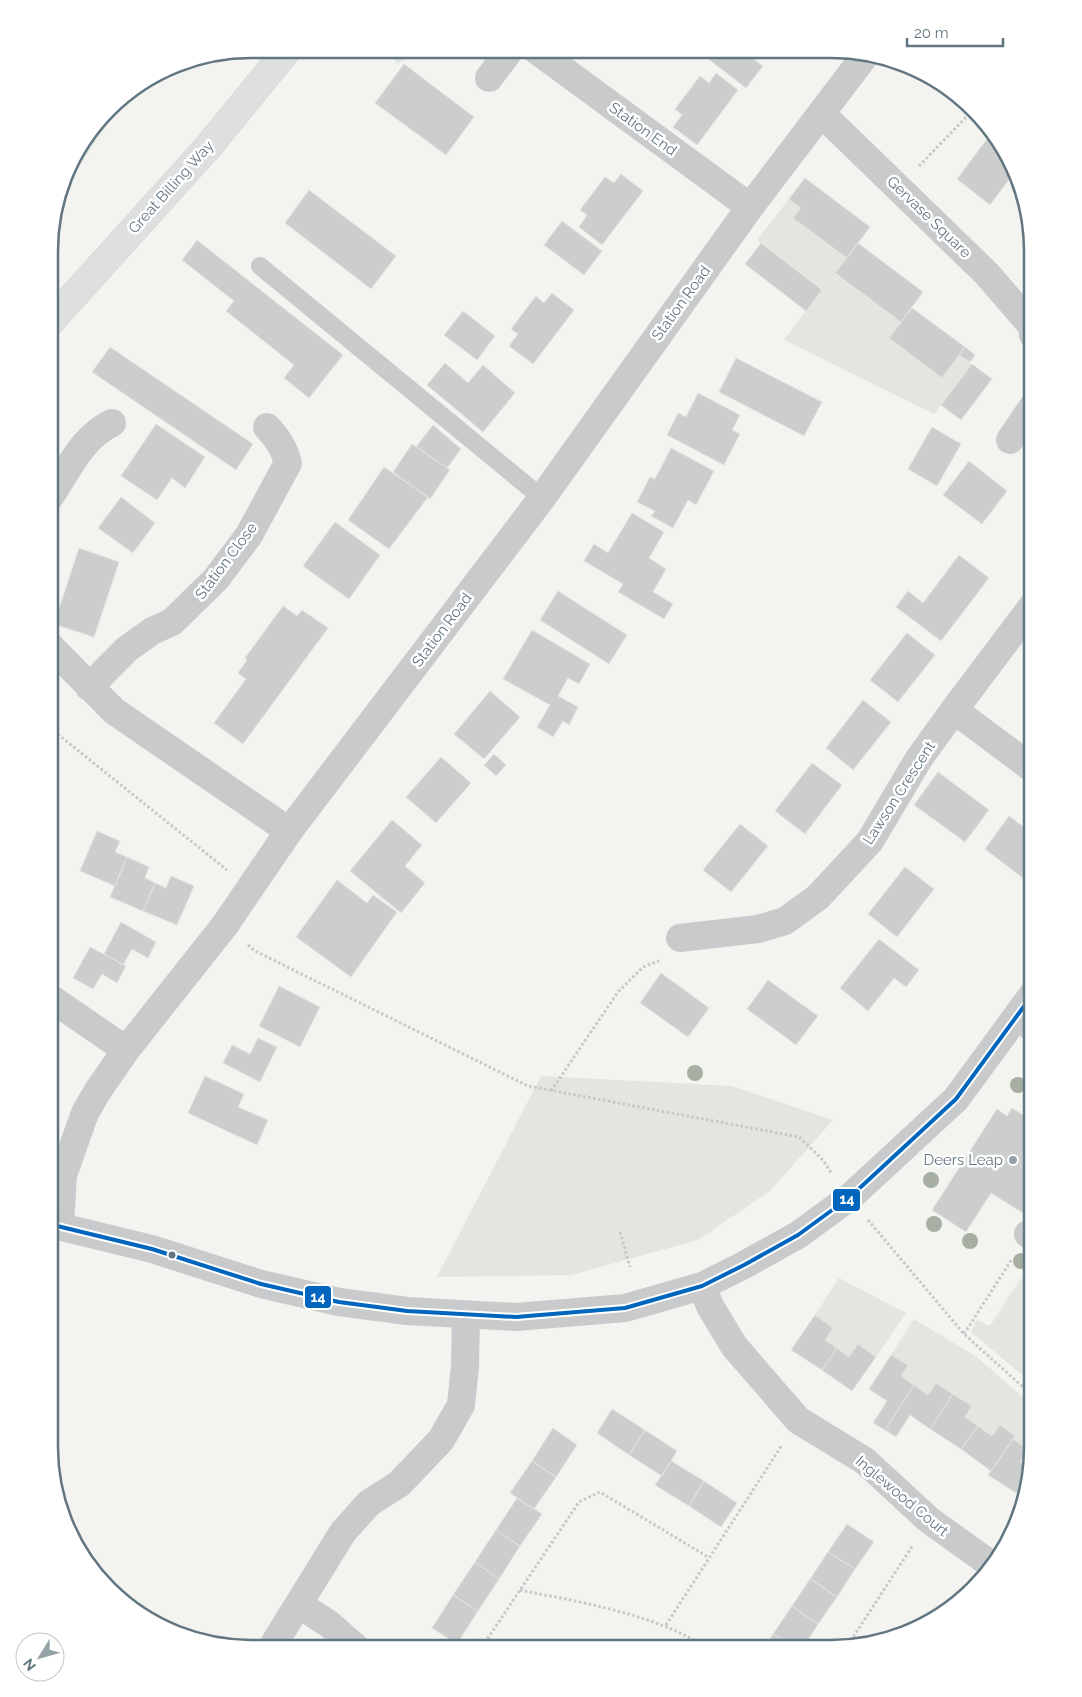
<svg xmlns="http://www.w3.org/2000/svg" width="1082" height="1697" viewBox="0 0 1082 1697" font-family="Raleway,sans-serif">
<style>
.green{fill:#e2e6de}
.building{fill:#cbcecd;stroke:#e2e2e0}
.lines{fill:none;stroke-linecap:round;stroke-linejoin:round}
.primary-casing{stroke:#d1d1d1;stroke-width:29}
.path{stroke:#c7c8c8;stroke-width:3;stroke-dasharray:2.5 2.5;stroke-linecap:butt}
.service{stroke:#c8cacb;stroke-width:18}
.minor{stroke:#c8cacb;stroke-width:28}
.tertiary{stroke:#c8cacb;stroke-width:28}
.primary{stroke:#dedfdf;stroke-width:28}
.bus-1-casing{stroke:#fff;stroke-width:8}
.bus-1{stroke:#0065bd;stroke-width:4}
.tree{fill:#a6afa1}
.poi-dot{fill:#95a2a8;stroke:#fff;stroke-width:2}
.bus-dot{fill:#627681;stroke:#fff;stroke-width:2}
.labels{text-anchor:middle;stroke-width:5;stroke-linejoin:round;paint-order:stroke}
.street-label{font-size:15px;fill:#627681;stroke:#fff}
.poi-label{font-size:15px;fill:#627681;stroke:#fff;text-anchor:end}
.rim{fill:none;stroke:#627681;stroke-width:2.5}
.line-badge{stroke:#fff;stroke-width:2}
.badge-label{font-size:14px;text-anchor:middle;font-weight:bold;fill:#fff}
</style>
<rect width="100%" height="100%" fill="#f3f3f0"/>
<path class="green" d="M386,49H425L397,64Z
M128,93L58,198L70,161L117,99Z
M789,199L801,208L794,218L847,258L835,274L901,322L889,338L942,378L959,355L972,364L934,414L784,340L822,289L757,240Z
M541,1076L732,1086L833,1120L770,1191L698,1240L571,1275L437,1277Z
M839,1278L906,1313L876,1357L858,1344L849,1357L825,1340L815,1315Z
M1021,1278L1033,1286V1384L971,1332L977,1320L990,1326Z
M914,1319L977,1357L1033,1406L1031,1470L1020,1462L1029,1450L1013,1439L1015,1436L1000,1426L992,1436L965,1417L972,1406L936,1383L928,1395L901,1376L907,1365L891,1355Z"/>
<path class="building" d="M742,50L763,66L746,88L698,51Z
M404,64L474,117L446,155L375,103Z
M716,73L738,90L697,145L673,127L682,115L675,109L700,76L709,83Z
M993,131L1016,170L990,205L957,179Z
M621,174L643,191L602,245L579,227L587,215L580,210L605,177L614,183Z
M805,178L870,227L847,258L793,218L801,208L789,199Z
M309,190L396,256L371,289L285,223Z
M562,221L602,251L584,275L544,245Z
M1028,223L1031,239L1021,232Z
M197,240L343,355L309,398L284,378L294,365L226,311L234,301L182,260Z
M761,243L822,290L806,311L745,264Z
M858,243L923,292L901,322L835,273Z
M552,293L574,310L533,364L509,346L518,334L511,329L536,296L544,303Z
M912,308L965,347L942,378L889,338Z
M463,311L495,336L477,360L444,335Z
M110,347L253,444L236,470L92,372Z
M965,347L975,355L970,362L959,355Z
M736,358L822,402L804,436L719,392Z
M445,363L468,383L483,365L515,393L483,432L427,385Z
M972,364L992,379L961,420L941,405Z
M698,393L740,415L732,430L740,434L724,465L667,435L678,413L686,417Z
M156,424L205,457L185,488L172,478L157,500L121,476Z
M433,425L461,449L447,468L416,447Z
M932,427L961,444L937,486L908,469Z
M412,444L450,470L430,499L393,472Z
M671,448L714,471L696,505L688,500L673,528L651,516L655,511L637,502L650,477L655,479Z
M969,461L1007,491L982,524L943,495Z
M384,467L428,497L389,549L348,520Z
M121,497L155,523L133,553L98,528Z
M632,513L664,532L649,558L666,569L653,592L673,604L664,619L618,592L623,584L584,561L594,544L608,553Z
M335,522L380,555L349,599L303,566Z
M79,548L119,562L94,637L54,624Z
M959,555L989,578L941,641L896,607L908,591L923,603Z
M558,591L627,635L609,664L540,620Z
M283,606L297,616L302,610L328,628L243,744L214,723L246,679L238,673L247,660L245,658Z
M532,630L590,664L579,684L568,678L558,696L578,707L569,725L563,721L553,737L537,727L550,705L503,679Z
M907,633L935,655L898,702L870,680Z
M1033,677V700L1022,691Z
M490,691L520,717L484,759L454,734Z
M863,700L891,722L853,770L826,748Z
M494,754L506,765L496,776L484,765Z
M441,757L471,783L436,823L406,797Z
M812,763L842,785L805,834L775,811Z
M938,772L989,810L965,842L914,805Z
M1009,816L1033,834V865L1023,878L985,849Z
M392,820L422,845L405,866L425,883L401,913L350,871Z
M740,824L768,846L731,892L703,870Z
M97,831L120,841L115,852L127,857L115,886L80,871Z
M127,857L149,867L145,878L155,883L143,911L110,897Z
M905,867L934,889L897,937L868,914Z
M171,876L194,886L177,925L143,911L155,883L166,888Z
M337,880L367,903L373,895L397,912L351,977L296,937Z
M121,922L156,942L148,958L132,949L123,965L104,954Z
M879,939L919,970L906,987L894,978L868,1011L840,988Z
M90,947L126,966L117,983L102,974L93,989L73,978Z
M661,973L709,1008L688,1037L640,1003Z
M768,980L818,1016L796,1045L747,1009Z
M279,986L320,1007L300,1047L259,1026Z
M258,1038L277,1047L260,1082L223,1063L232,1045L250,1054Z
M205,1076L244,1094L238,1107L268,1120L257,1145L188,1113Z
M1012,1108L1033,1121V1198L1023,1213L991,1193L966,1232L932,1210L997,1109L1007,1116Z
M815,1315L833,1328L825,1340L837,1348L822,1370L791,1350Z
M858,1344L876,1357L852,1391L822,1370L837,1348L849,1357Z
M891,1355L908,1365L901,1376L914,1385L885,1430L873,1423L887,1401L869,1389Z
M936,1383L953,1394L930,1429L910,1415L896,1437L885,1430L914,1385L928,1395Z
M953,1394L972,1406L965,1417L978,1426L961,1449L930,1429Z
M612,1409L645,1430L629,1455L597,1433Z
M1000,1425L1015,1436L991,1471L961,1449L978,1426L992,1436Z
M553,1428L577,1445L556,1477L532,1461Z
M645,1430L677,1451L662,1476L629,1455Z
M1013,1439L1029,1450L1020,1462L1031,1470L1029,1479L1018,1494L988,1475Z
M532,1461L556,1477L534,1509L510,1493Z
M671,1461L704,1481L689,1506L655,1485Z
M1029,1479L1025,1499L1018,1494Z
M704,1481L737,1503L721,1527L689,1506Z
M517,1498L542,1514L520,1546L496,1530Z
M847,1524L874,1542L855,1569L828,1552Z
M496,1530L520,1546L499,1579L475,1562Z
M828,1552L855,1569L837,1597L810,1579Z
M475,1562L499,1579L478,1611L453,1595Z
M810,1579L837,1597L818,1624L792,1606Z
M453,1595L478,1611L457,1644L432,1628Z
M792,1606L818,1624L803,1648H794L773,1634Z
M773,1634L794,1648H764Z"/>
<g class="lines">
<defs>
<path id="primary" d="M50,322L208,147L288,49"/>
</defs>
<use href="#primary" class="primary-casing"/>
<path class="path" d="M919,166L973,110
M50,728L227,870
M248,945L255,951L528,1086L799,1137L823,1160L832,1174
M551,1091L618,992L643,967L661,960
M868,1220L964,1334L1033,1396
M620,1232L630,1267
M964,1334L1012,1259
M520,1590C583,1603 652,1613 708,1648
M666,1625L782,1445
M848,1645L913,1545
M482,1647L579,1502L600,1492L708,1557
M689,1648L695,1640"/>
<path class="service" d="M260,266L542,498"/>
<path class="minor" d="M536,50L750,207
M489,78L510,50
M822,114L987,274L1032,326L1033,335
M1010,440L1033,406
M50,497C68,470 82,437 112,423
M50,646L114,711L289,831
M89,687L127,649L152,631L172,622L216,579L249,535L288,463C284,448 278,439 267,427
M954,710L1033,605
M680,938L758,929L785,921L818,897L870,841L918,760L954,710L1033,769
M49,997L126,1050
M1017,1016L1033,1028
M60,1225L63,1175L85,1113L97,1092L126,1050L225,925L289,831L542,498L750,207L867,53
M1028,1234L1033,1237
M702,1286L710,1306L734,1346L798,1420L865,1461L929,1520L993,1566
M300,1605L329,1624L355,1647
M272,1647L343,1532L369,1503L399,1484L441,1440L461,1405L465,1366L466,1315"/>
<path class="tertiary" d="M49,1224L152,1249L261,1284L339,1302L407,1311L516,1317L625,1308L702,1286L744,1265L798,1235L850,1197L956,1099L1033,994"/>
<use href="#primary" class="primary"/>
<defs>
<path id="bus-1" d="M49,1224L152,1249L261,1284L339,1302L407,1311L516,1317L625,1308L702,1286L744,1265L798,1235L850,1197L956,1099L1033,994"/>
</defs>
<use href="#bus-1" class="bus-1-casing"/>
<use href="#bus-1" class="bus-1"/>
</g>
<g class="tree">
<circle cx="695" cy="1073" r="8"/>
<circle cx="1018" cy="1085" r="8"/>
<circle cx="931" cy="1180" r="8"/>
<circle cx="934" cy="1224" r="8"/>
<circle cx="970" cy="1241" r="8"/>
<circle cx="1021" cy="1261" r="8"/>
</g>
<circle class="poi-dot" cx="1013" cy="1160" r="5"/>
<circle class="bus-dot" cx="172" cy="1255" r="4.5"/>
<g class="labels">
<g class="street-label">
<text transform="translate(643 129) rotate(36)" y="5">Station End</text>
<text transform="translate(171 187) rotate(-48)" y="5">Great Billing Way</text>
<text transform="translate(929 217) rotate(44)" y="5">Gervase Square</text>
<text transform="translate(681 303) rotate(-54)" y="5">Station Road</text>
<text transform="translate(226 561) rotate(-53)" y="5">Station Close</text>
<text transform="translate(442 630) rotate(-53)" y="5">Station Road</text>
<text transform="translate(899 793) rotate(-57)" y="5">Lawson Crescent</text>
<text transform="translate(902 1496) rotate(40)" y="5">Inglewood Court</text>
</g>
<g class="poi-label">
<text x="1003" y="1165">Deers Leap</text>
</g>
</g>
<path d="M0 0H1082V1697H0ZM251 58H831A193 193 0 0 1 1024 251V1447A193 193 0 0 1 831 1640H251A193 193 0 0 1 58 1447V251A193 193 0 0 1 251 58Z" fill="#fff" fill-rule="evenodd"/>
<path class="rim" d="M251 58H831A193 193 0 0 1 1024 251V1447A193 193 0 0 1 831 1640H251A193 193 0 0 1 58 1447V251A193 193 0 0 1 251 58Z"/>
<g class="line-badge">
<rect x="832" y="1188" width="29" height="24" rx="5" fill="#0065bd"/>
<rect x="304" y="1285" width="28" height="24" rx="5" fill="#0065bd"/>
</g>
<g class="badge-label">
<text x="847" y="1204">14</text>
<text x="318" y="1302">14</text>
</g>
<g transform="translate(40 1657) rotate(233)"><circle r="24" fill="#ffffff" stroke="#c0c8cd"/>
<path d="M0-4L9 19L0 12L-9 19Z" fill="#95a2a8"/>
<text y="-8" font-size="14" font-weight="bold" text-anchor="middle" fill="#627681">N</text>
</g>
<path d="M907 38v8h96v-8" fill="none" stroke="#627681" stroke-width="2.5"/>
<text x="914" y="38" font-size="15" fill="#627681" stroke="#ffffff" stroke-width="4" paint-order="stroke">20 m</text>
</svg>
